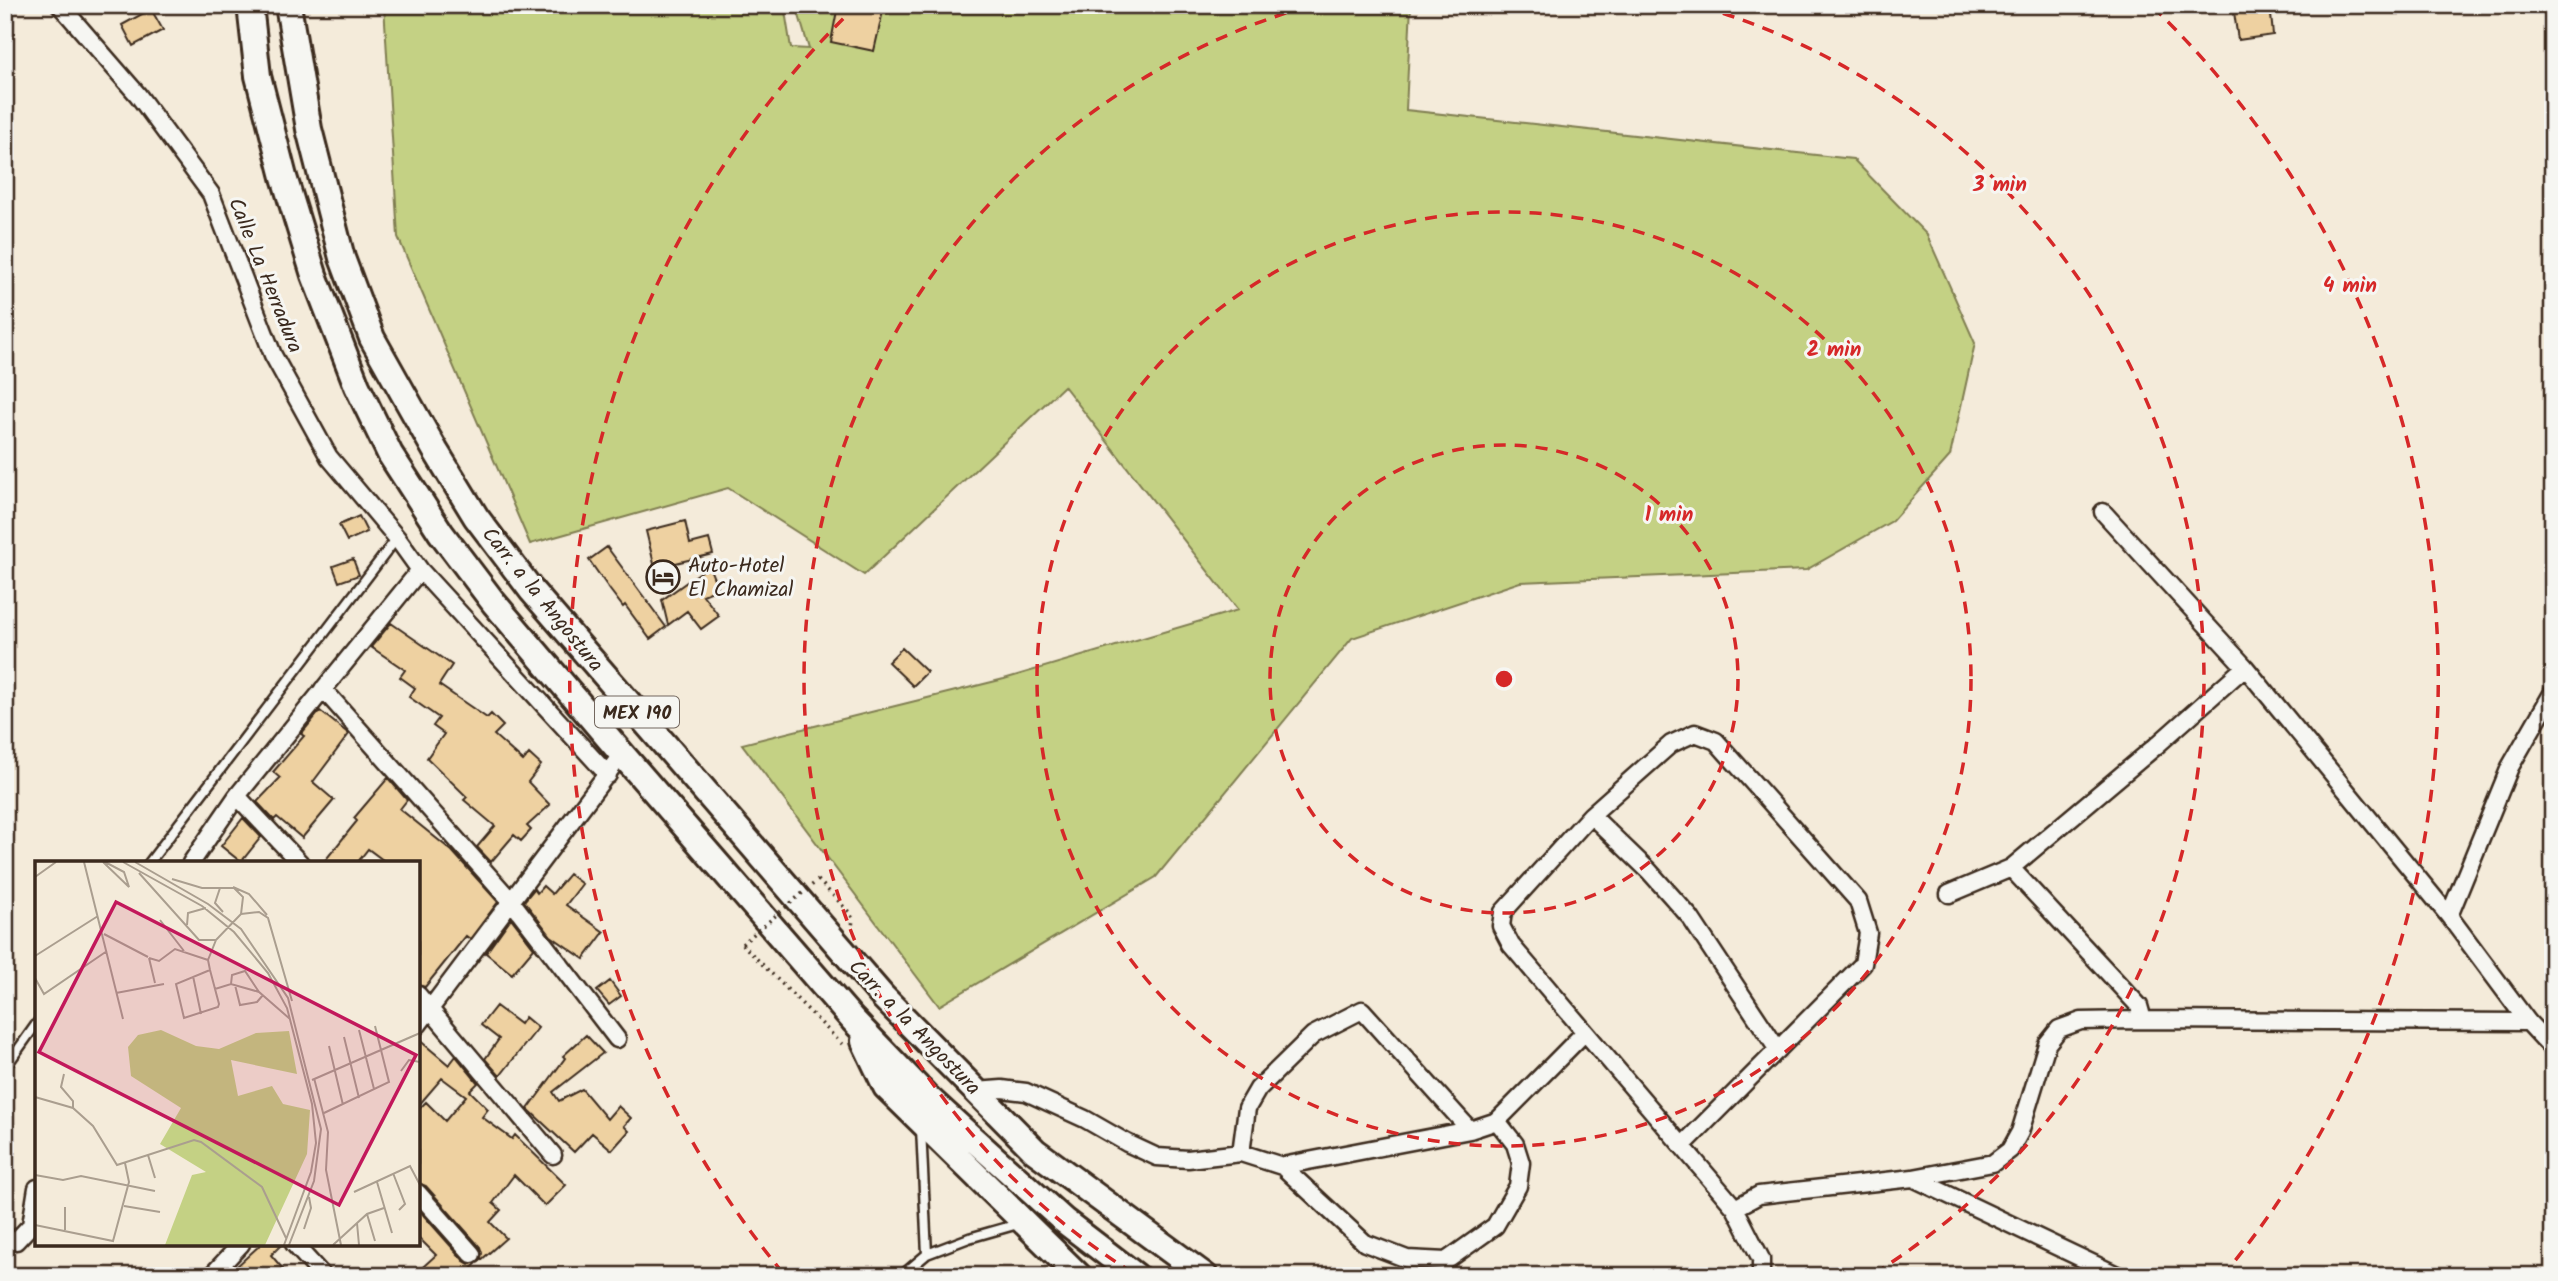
<svg xmlns="http://www.w3.org/2000/svg" width="2558" height="1281" viewBox="0 0 2558 1281" font-family="Kalam,sans-serif">
<style>
.green{fill:#c4d184;stroke:#807e51;stroke-width:2}
.building{fill:#eed1a1;stroke:#3b2a1e;stroke-width:2}
.lines{fill:none;stroke-linecap:round;stroke-linejoin:round}
.lane-casing{stroke:#3b2a1e;stroke-width:13}
.street-casing{stroke:#3b2a1e;stroke-width:21}
.primary-casing{stroke:#3b2a1e;stroke-width:30}
.path{stroke:#3b2a1e;stroke-width:3.5;stroke-dasharray:2 5;stroke-linecap:butt}
.lane{stroke:#f6f6f2;stroke-width:8}
.street{stroke:#f6f6f2;stroke-width:16}
.primary{stroke:#f6f6f2;stroke-width:24}
.path-bridge{stroke:#3b2a1e;stroke-width:3.5;stroke-dasharray:2 5;stroke-linecap:butt}
.ring{fill:none;stroke:#d62828;stroke-width:3.5;stroke-dasharray:12 9}
.labels{text-anchor:middle;stroke-width:6;stroke-linejoin:round;paint-order:stroke}
.shield{fill:#f6f6f2;stroke:#73675e;stroke-width:2}
.shield-label{font-size:19px;font-weight:bold;fill:#3b2a1e}
.street-label{font-size:21px;fill:#3b2a1e;stroke:#f6f6f2}
.poi-label{font-size:21px;fill:#3b2a1e;stroke:#f6f6f2;text-anchor:start}
.inset-road{fill:none;stroke:#aa9e8f;stroke-width:2}
.view{fill:#c2185b;fill-opacity:0.15;stroke:#c2185b;stroke-width:3.5}
.inset-edge{fill:none;stroke:#3b2a1e;stroke-width:3.5}
.centre{fill:#d62828;stroke:#f6f6f2;stroke-width:3.5}
.ring-label{font-size:21px;text-anchor:middle;font-weight:bold;fill:#d62828;stroke:#f6f6f2;stroke-width:6;stroke-linejoin:round;paint-order:stroke}
</style>
<rect width="100%" height="100%" fill="#f4ebda"/>
<filter id="ink" filterUnits="userSpaceOnUse"><feTurbulence type="fractalNoise" baseFrequency=".0143" numOctaves="2"/><feDisplacementMap in="SourceGraphic" scale="14" xChannelSelector="R" yChannelSelector="G"/><feConvolveMatrix kernelMatrix="1 2 1 2 8 2 1 2 1" color-interpolation-filters="sRGB"/></filter>
<g filter="url(#ink)">
<path class="green" d="M384,5H784L791,48L809,49L796,5H1411L1406,110L1853,159L1927,235L1975,343L1950,456L1892,521L1806,570L1520,582L1352,638L1156,877L939,1006L742,744L1004,679L1238,610L1064,386L864,575L728,488L530,544L398,237Z"/>
<path class="building" d="M838,5H854L883,11L874,51L831,42Z
M2233,5H2270L2273,35L2238,40Z
M151,9L163,30L133,46L122,25Z
M359,516L367,532L347,541L339,525Z
M685,521L690,544L709,539L713,554L655,568L646,531Z
M607,547L666,627L650,639L625,605L623,607L610,590L589,560Z
M353,559L359,575L339,582L333,566Z
M709,566L718,589L703,595L719,616L701,629L687,611L668,625L662,600Z
M391,623L452,665L439,685L487,718L491,714L503,726L494,735L523,761L529,754L541,765L528,782L550,805L527,826L531,830L521,841L514,835L491,862L477,847L495,826L464,800L467,797L427,758L444,734L433,726L439,718L409,697L415,688L400,677L405,670L371,647Z
M902,648L927,672L913,686L888,662Z
M320,711L349,734L313,782L334,800L302,838L277,817L274,820L257,802L280,778L273,772L304,736L301,734Z
M388,778L407,800L400,809L452,851L498,902L470,939L466,936L425,987L418,985V863H387L368,849L357,863H323L357,821L354,818Z
M243,818L261,837L241,862L221,846Z
M569,874L582,884L566,905L604,932L584,959L551,936L524,901L534,889L537,893L543,886L552,894Z
M511,918L534,948L512,974L486,953Z
M610,981L621,996L609,1005L597,991Z
M496,1006L520,1024L525,1017L538,1028L500,1076L485,1059L499,1039L481,1025Z
M586,1035L603,1053L553,1092L559,1101L582,1089L607,1119L618,1106L631,1118L624,1126L629,1131L612,1150L592,1133L574,1152L528,1109L565,1058L563,1056Z
M418,1039L449,1065L456,1056L478,1083L470,1091L488,1109L482,1117L512,1139L515,1135L566,1185L545,1206L514,1175L493,1203L501,1210L490,1222L506,1238L480,1261L482,1253L480,1247L426,1186L418,1183V1110L426,1102L445,1121L466,1096L442,1078L418,1106Z
M418,1209L464,1261L469,1264L478,1262L464,1276H413L436,1255L418,1237Z
M261,1244H282L271,1255L289,1276H261L255,1269L248,1276H243L236,1267Z"/>
<g class="lines">
<defs>
<path id="lane" d="M149,863L397,538
M5,1068L37,1023
M921,1128L927,1254
M901,1276L927,1254L969,1238L1018,1224"/>
<path id="street" d="M60,5L138,95L211,194L273,355L329,457L397,538L420,570L608,775
M2103,512L2245,667L2449,916L2528,1022L2553,1049
M323,689L512,902L617,1039
M237,796L300,863
M1591,815L1649,871L1690,917L1778,1050
M191,863L237,796L420,570
M1949,894L2011,868L2156,746L2245,667
M2449,916L2510,767L2553,692
M418,995L553,1155
M2136,1020L2528,1022
M418,1025L622,754
M976,1091L1002,1089L1026,1092L1085,1119L1127,1143L1157,1157L1188,1159L1241,1153L1282,1166L1470,1130L1497,1121L1585,1032
M1682,1146L1863,964L1868,933L1858,901L1716,741L1695,733L1671,744L1591,815L1503,912L1501,926L1511,945L1735,1208L1761,1259V1276
M1241,1153L1247,1108L1258,1089L1313,1035L1362,1010L1470,1130
M1282,1166L1365,1243L1407,1259L1446,1261L1495,1226L1518,1186L1521,1163L1515,1144L1497,1121
M1913,1178L2119,1276
M418,1193L472,1254
M1735,1208L1759,1195L1913,1178L1993,1163L2010,1150L2020,1132L2047,1044L2059,1029L2081,1021L2136,1020L2141,1013L2139,1006L2011,868
M5,1241H16L31,1225L37,1188
M294,1244L323,1276
M211,1276L241,1244"/>
<path id="primary" d="M250,5L258,76L284,177L314,275L357,386L390,454L441,533L494,603L622,754L853,1020L925,1095L972,1138L1063,1220L1136,1276
M288,5L309,129L342,258L372,338L435,450L476,517L532,591L883,997L1035,1151L1205,1276
M864,1041L886,1087L1079,1276"/>
</defs>
<use href="#lane" class="lane-casing"/>
<use href="#street" class="street-casing"/>
<use href="#primary" class="primary-casing"/>
<path class="path" d="M818,880L850,913L853,919L852,927
M742,944L842,1044"/>
<use href="#lane" class="lane"/>
<use href="#street" class="street"/>
<use href="#primary" class="primary"/>
<path class="path-bridge" d="M742,944L818,880"/>
</g>
</g>
<g class="ring">
<circle cx="1504" cy="679" r="234"/>
<circle cx="1504" cy="679" r="467"/>
<path d="M1133 1273A701 701 0 0 1 1305 7M1703 7A701 701 0 0 1 1875 1273"/>
<path d="M783 1273A934 934 0 0 1 855 7M2153 7A934 934 0 0 1 2225 1273"/>
</g>
<defs>
<symbol id="hotel-ring" viewBox="-11 -11 22 22"><circle r="9.5" fill="#f6f6f2" stroke="#3b2a1e" stroke-width="1.5"/><path d="M-6-4.5h1.5V1H6V5H4.5V3h-9V5H-6ZM-4 0a1.8 1.8 0 1 1 3.6 0ZM.5 0V-2.5h3Q6-2.5 6 0Z" fill="#3b2a1e"/></symbol>
</defs>
<g fill-rule="evenodd">
<use href="#hotel-ring" x="644" y="558" width="38" height="38"/>
</g>
<g class="labels">
<rect class="shield" x="595" y="696.5" width="84" height="31" rx="5"/>
<g class="shield-label">
<text x="637" y="719">MEX 190</text>
</g>
<g class="street-label">
<text transform="translate(266 275) rotate(68)" y="7">Calle La Herradura</text>
<text transform="translate(543 599) rotate(51)" y="7">Carr. a la Angostura</text>
<text transform="translate(915 1027) rotate(46)" y="7">Carr. a la Angostura</text>
</g>
<g class="poi-label">
<text x="688" y="572">Auto-Hotel<tspan x="688" dy="24">El Chamizal</tspan></text>
</g>
</g>
<g transform="translate(35 861)">
<rect width="385" height="385" fill="#f4ebda"/>
<path d="M126,169L161,185L184,188L221,172L254,170L262,213L196,199L203,235L237,225L248,243L275,249L272,293L230,384H130L157,314L171,311L125,283L146,247L96,215L93,186L103,174Z" fill="#c4d184"/>
<path class="inset-road" d="M49,1L88,158M68,1L94,26L89,11L70,1M88,1L167,45L199,71L233,112L252,147L277,243L281,282L276,311L249,384M100,1L173,43L206,68L253,137L286,268L279,320L254,384M104,12L164,79H181L206,53L208,36L199,27H167L137,18M0,16L21,1M198,26L214,33L232,54M185,27L180,42L188,51M206,53L224,51L233,57L257,140M125,59L149,90M152,64L153,52L171,47M69,73L113,96M0,95L63,55M114,97L124,100L140,88L173,99M114,97L120,122M175,109L141,123L149,157L183,146L184,143L175,109L173,99L181,79M158,115L166,153M0,117L9,133L72,90M196,123L197,114L210,110L224,131M200,124L205,144L222,141L228,134M180,128L196,123L224,131L255,158M81,132L129,123M324,169L339,228M309,176L324,237M294,185L308,244M366,210L374,199L385,201M29,213L26,226L38,240V247M279,217L293,271L291,309L306,384M277,219L385,172M0,236L38,247L58,265L82,304L159,279L166,281L227,326L251,377M289,252L354,221L340,165M113,294L120,317M358,312L370,343L364,349M0,314L28,319L46,315L120,330M342,321L357,372M319,331L375,305L385,324M89,345L125,351M30,346V369M332,353L340,380M322,362L324,384M0,364L78,380L94,321L90,302M269,368L276,347L274,336M298,384L332,353L349,347"/>
<path class="view" d="M81,41L381,194L304,344L4,191Z"/>
<rect width="385" height="385" class="inset-edge"/>
</g>
<circle cx="1504" cy="679" r="10" class="centre"/>
<g class="ring-label">
<text x="2000" y="191">3 min</text>
<text x="2350" y="292">4 min</text>
<text x="1834" y="356">2 min</text>
<text x="1669" y="521">1 min</text>
</g>
<rect width="2558" height="1281" fill="none" stroke="#f6f6f2" stroke-width="28"/>
<rect x="14" y="14" width="2530" height="1253" fill="none" stroke="#3b2a1e" stroke-width="2.5" filter="url(#ink)"/>
</svg>
